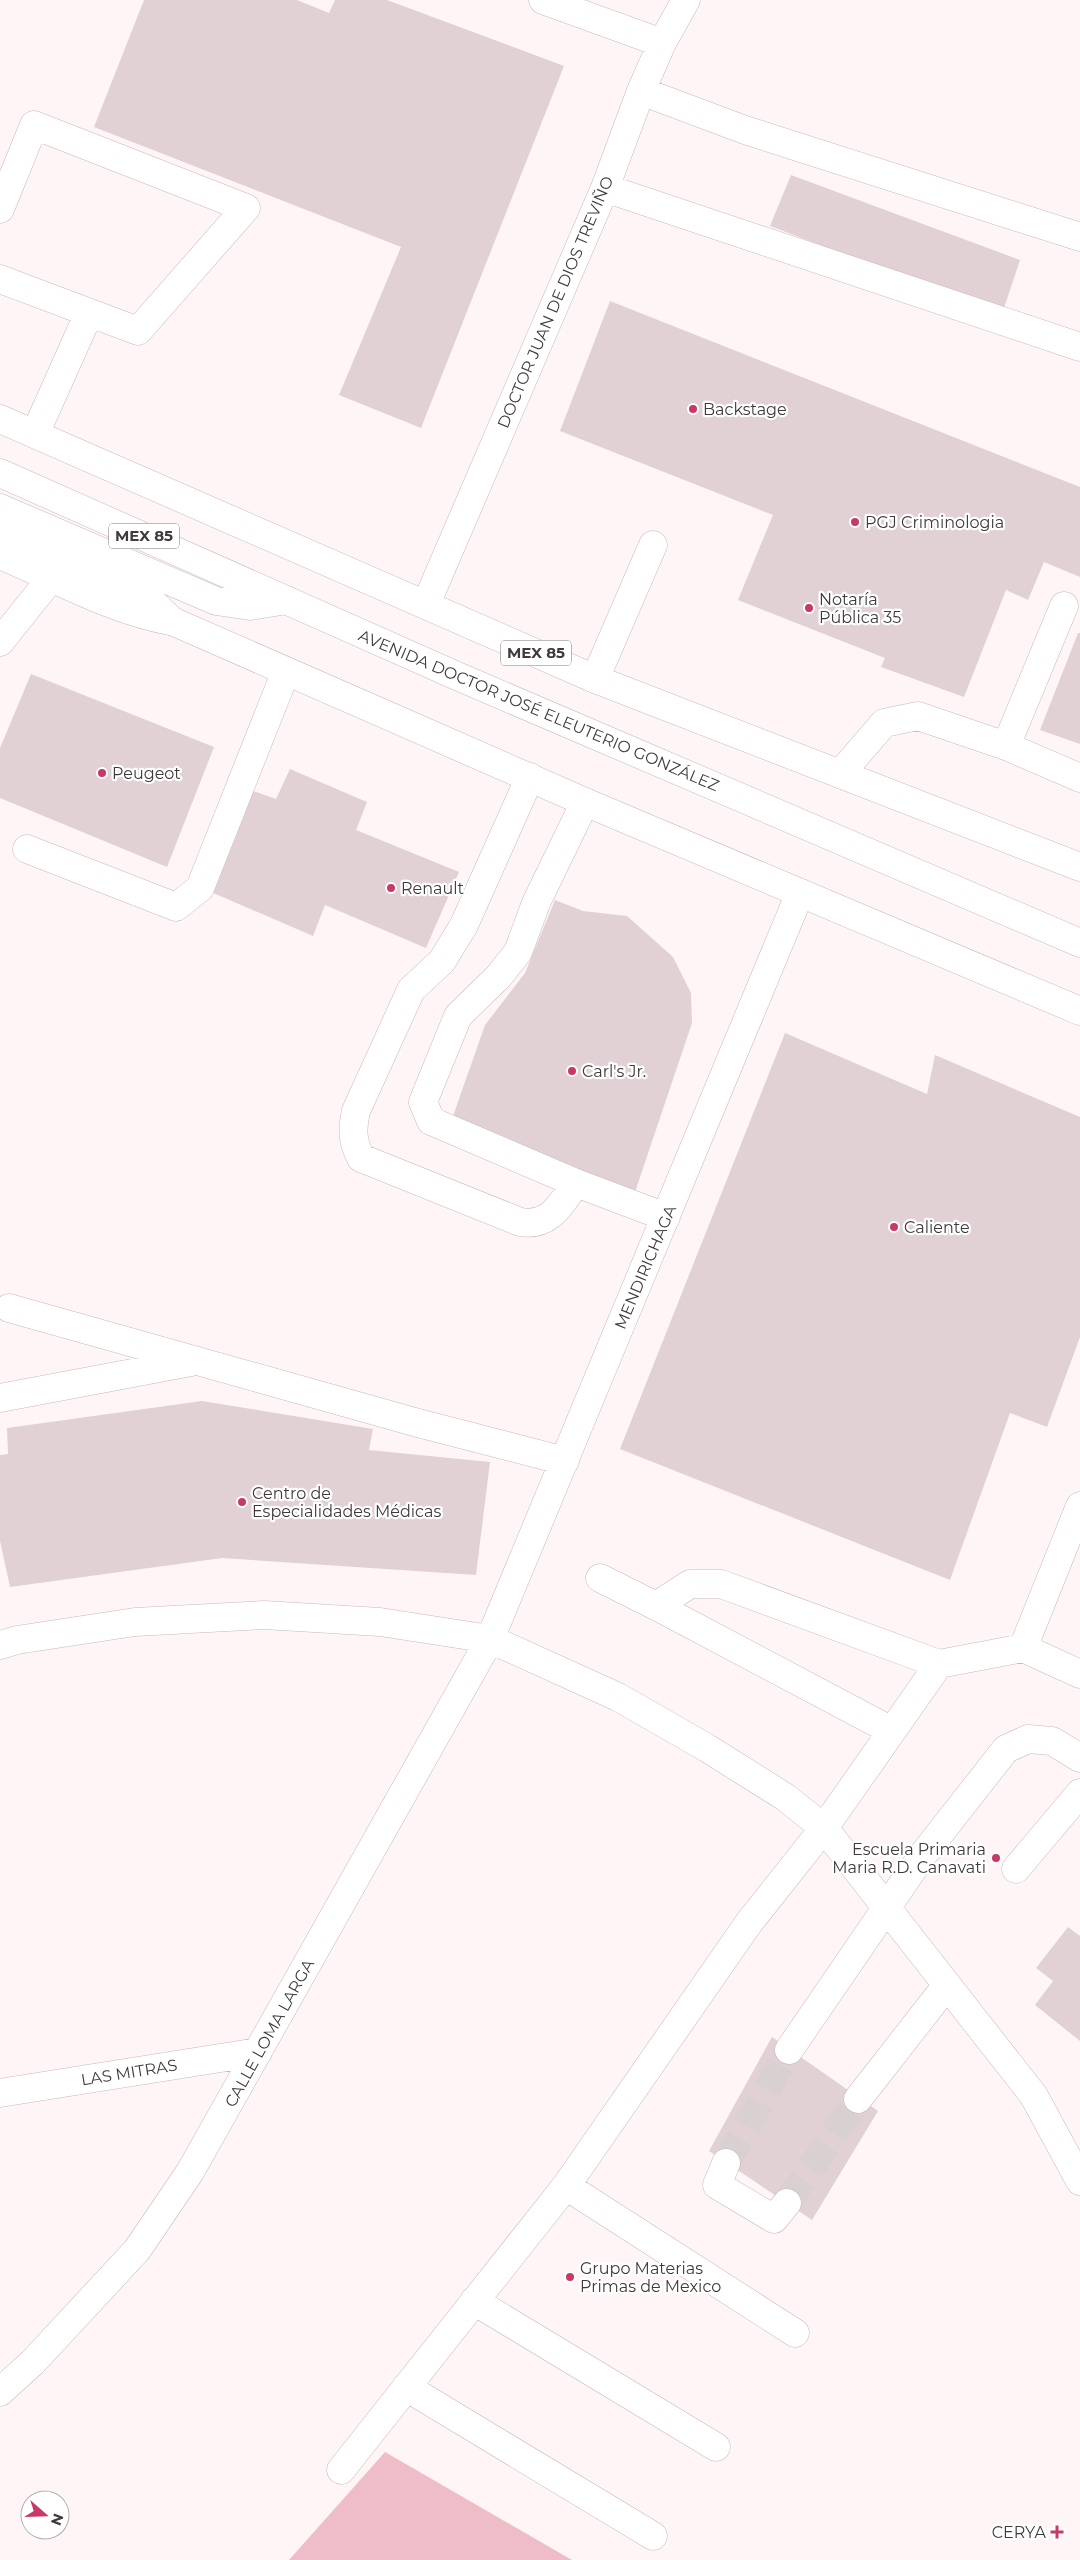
<svg xmlns="http://www.w3.org/2000/svg" width="1080" height="2560" viewBox="0 0 1080 2560" font-family="Montserrat,sans-serif">
<style>
.green{fill:#eebdc7}
.building{fill:#e1d1d4}
.lines{fill:none;stroke-linecap:round;stroke-linejoin:round}
.minor-tunnel{stroke:#d9d0d1;stroke-width:28;stroke-dasharray:28 14;stroke-linecap:butt}
.minor-casing{stroke:#c7b8bb;stroke-width:29}
.major-casing{stroke:#c7b8bb;stroke-width:29}
.highway-casing{stroke:#c7b8bb;stroke-width:29}
.minor{stroke:#fff;stroke-width:28}
.major{stroke:#fff;stroke-width:28}
.highway{stroke:#fff;stroke-width:28}
.poi-dot{fill:#c63969;stroke:#fff;stroke-width:2}
.labels{text-anchor:middle;stroke-width:4.5;stroke-linejoin:round;paint-order:stroke}
.shield{fill:#fff;stroke:#797576;stroke-width:1}
.shield-label{font-size:15px;font-weight:bold;fill:#403a3b}
.street-label{font-size:16px;fill:#403a3b;stroke:#fff}
.poi-label{font-size:16px;fill:#403a3b;stroke:#fff;text-anchor:start}
</style>
<rect width="100%" height="100%" fill="#fff5f7"/>
<path class="green" d="M385,2452L572,2560H289Z"/>
<path class="building" d="M144,0H297L329,13L335,0H387L564,66L421,428L339,395L401,247L94,127Z
M791,175L1020,260L1002,314L770,226Z
M610,301L1080,487V577L1044,562L1028,600L1006,590L964,697L881,667L885,658L738,600L773,515L560,431Z
M1078,633H1080V744L1040,730Z
M31,674L214,747L167,867L0,798V748Z
M290,769L367,802L356,830L459,872L426,948L325,905L313,936L211,892L253,791L276,799Z
M555,900L583,911L627,916L673,957L691,993L692,1023L635,1192L557,1162L453,1116L485,1025L525,973Z
M785,1033L927,1094L935,1055L1080,1117V1337L1047,1427L1010,1413L950,1580L620,1449Z
M202,1401L373,1429L369,1450L490,1462L476,1575L222,1558L10,1587L0,1541V1455L8,1454L7,1428Z
M1068,1927L1080,1936V2041L1035,2005L1053,1981L1036,1968Z
M772,2037L878,2111L812,2220L709,2151Z"/>
<g class="lines">
<path class="minor-tunnel" d="M726,2163L789,2050
M787,2203L858,2099"/>
<defs>
<path id="minor" d="M543,0L662,43
M641,91L745,130L1080,237
M605,188L1080,347
M0,209L34,125L246,208L138,331L0,279
M35,434L89,313
M426,604L605,188L641,91L662,43L686,0
M0,642L52,577
M595,679L653,545
M1006,746L1064,606
M840,774L884,723L918,716L1006,746L1080,778
M530,777L464,925L442,961L411,990L356,1111C352,1130 352,1141 361,1158L520,1222C550,1227 561,1204 576,1183L666,1217
M27,849L176,907L200,888L286,671
M576,1183L431,1121L423,1102L458,1016L499,976L518,952L536,903L585,802
M9,1308L418,1423L565,1461
M0,1398L191,1362
M600,1578L656,1606
M0,1645L17,1640L135,1622L264,1615L380,1622L490,1639L618,1697L707,1748L785,1797L824,1828L1034,2096L1080,2181
M1023,1648L1080,1506
M892,1731L656,1606L690,1584H721L939,1664L1023,1648L1080,1674
M1016,1869L1080,1793
M789,2050L922,1856L1006,1749L1028,1739L1052,1741L1080,1758
M0,2093L258,2052
M858,2099L947,1985
M726,2163L717,2185L774,2219L787,2203
M566,2186L795,2333
M474,2301L716,2447
M406,2387L653,2536
M0,2392L33,2362L137,2250L190,2172L490,1639L800,893
M341,2470L566,2186L748,1924L824,1828L939,1664"/>
<path id="major" d="M172,621L585,802L1080,1011"/>
<path id="highway" d="M0,419L595,679L1080,867
M0,473L457,676L1080,943
M0,508L216,601L250,606L287,600
M0,530L126,585L152,602L172,621
M0,555C55,578 111,610 170,621"/>
</defs>
<use href="#minor" class="minor-casing"/>
<use href="#major" class="major-casing"/>
<use href="#highway" class="highway-casing"/>
<use href="#minor" class="minor"/>
<use href="#major" class="major"/>
<use href="#highway" class="highway"/>
</g>
<g class="poi-dot">
<circle cx="693" cy="409" r="5"/>
<circle cx="855" cy="522" r="5"/>
<circle cx="809" cy="608" r="5"/>
<circle cx="102" cy="773" r="5"/>
<circle cx="391" cy="888" r="5"/>
<circle cx="572" cy="1071" r="5"/>
<circle cx="894" cy="1227" r="5"/>
<circle cx="242" cy="1502" r="5"/>
<circle cx="996" cy="1858" r="5"/>
<circle cx="570" cy="2277" r="5"/>
<path d="M1054.5 2524.5h5v5h5v5h-5v5h-5v-5h-5v-5h5z"/>
</g>
<g class="labels">
<g class="shield">
<rect x="109" y="523.5" width="70" height="25" rx="4"/>
<rect x="501" y="640.5" width="70" height="25" rx="4"/>
</g>
<g class="shield-label">
<text x="144" y="541">MEX 85</text>
<text x="536" y="658">MEX 85</text>
</g>
<g class="street-label">
<text transform="translate(555 302) rotate(-67)" y="6">DOCTOR JUAN DE DIOS TREVIÑO</text>
<text transform="translate(539 710) rotate(23)" y="6">AVENIDA DOCTOR JOSÉ ELEUTERIO GONZÁLEZ</text>
<text transform="translate(645 1267) rotate(-67)" y="6">MENDIRICHAGA</text>
<text transform="translate(269 2033) rotate(-61)" y="6">CALLE LOMA LARGA</text>
<text transform="translate(129 2072) rotate(-9)" y="6">LAS MITRAS</text>
</g>
<g class="poi-label">
<text x="703" y="415">Backstage</text>
<text x="865" y="528">PGJ Criminologia</text>
<text x="819" y="605">Notaría<tspan x="819" dy="18">Pública 35</tspan></text>
<text x="112" y="779">Peugeot</text>
<text x="401" y="894">Renault</text>
<text x="582" y="1077">Carl's Jr.</text>
<text x="904" y="1233">Caliente</text>
<text x="252" y="1499">Centro de<tspan x="252" dy="18">Especialidades Médicas</tspan></text>
<text x="986" y="1855" text-anchor="end">Escuela Primaria<tspan x="986" dy="18">Maria R.D. Canavati</tspan></text>
<text x="580" y="2274">Grupo Materias<tspan x="580" dy="18">Primas de Mexico</tspan></text>
<text x="1046" y="2538" text-anchor="end">CERYA</text>
</g>
</g>
<g transform="translate(45 2515) rotate(110)"><circle r="24" fill="#ffffff" stroke="#b3b0b1"/>
<path d="M0-4L9 19L0 12L-9 19Z" fill="#c63969"/>
<text y="-8" font-size="14" font-weight="bold" text-anchor="middle" fill="#403a3b">N</text>
</g>
</svg>
